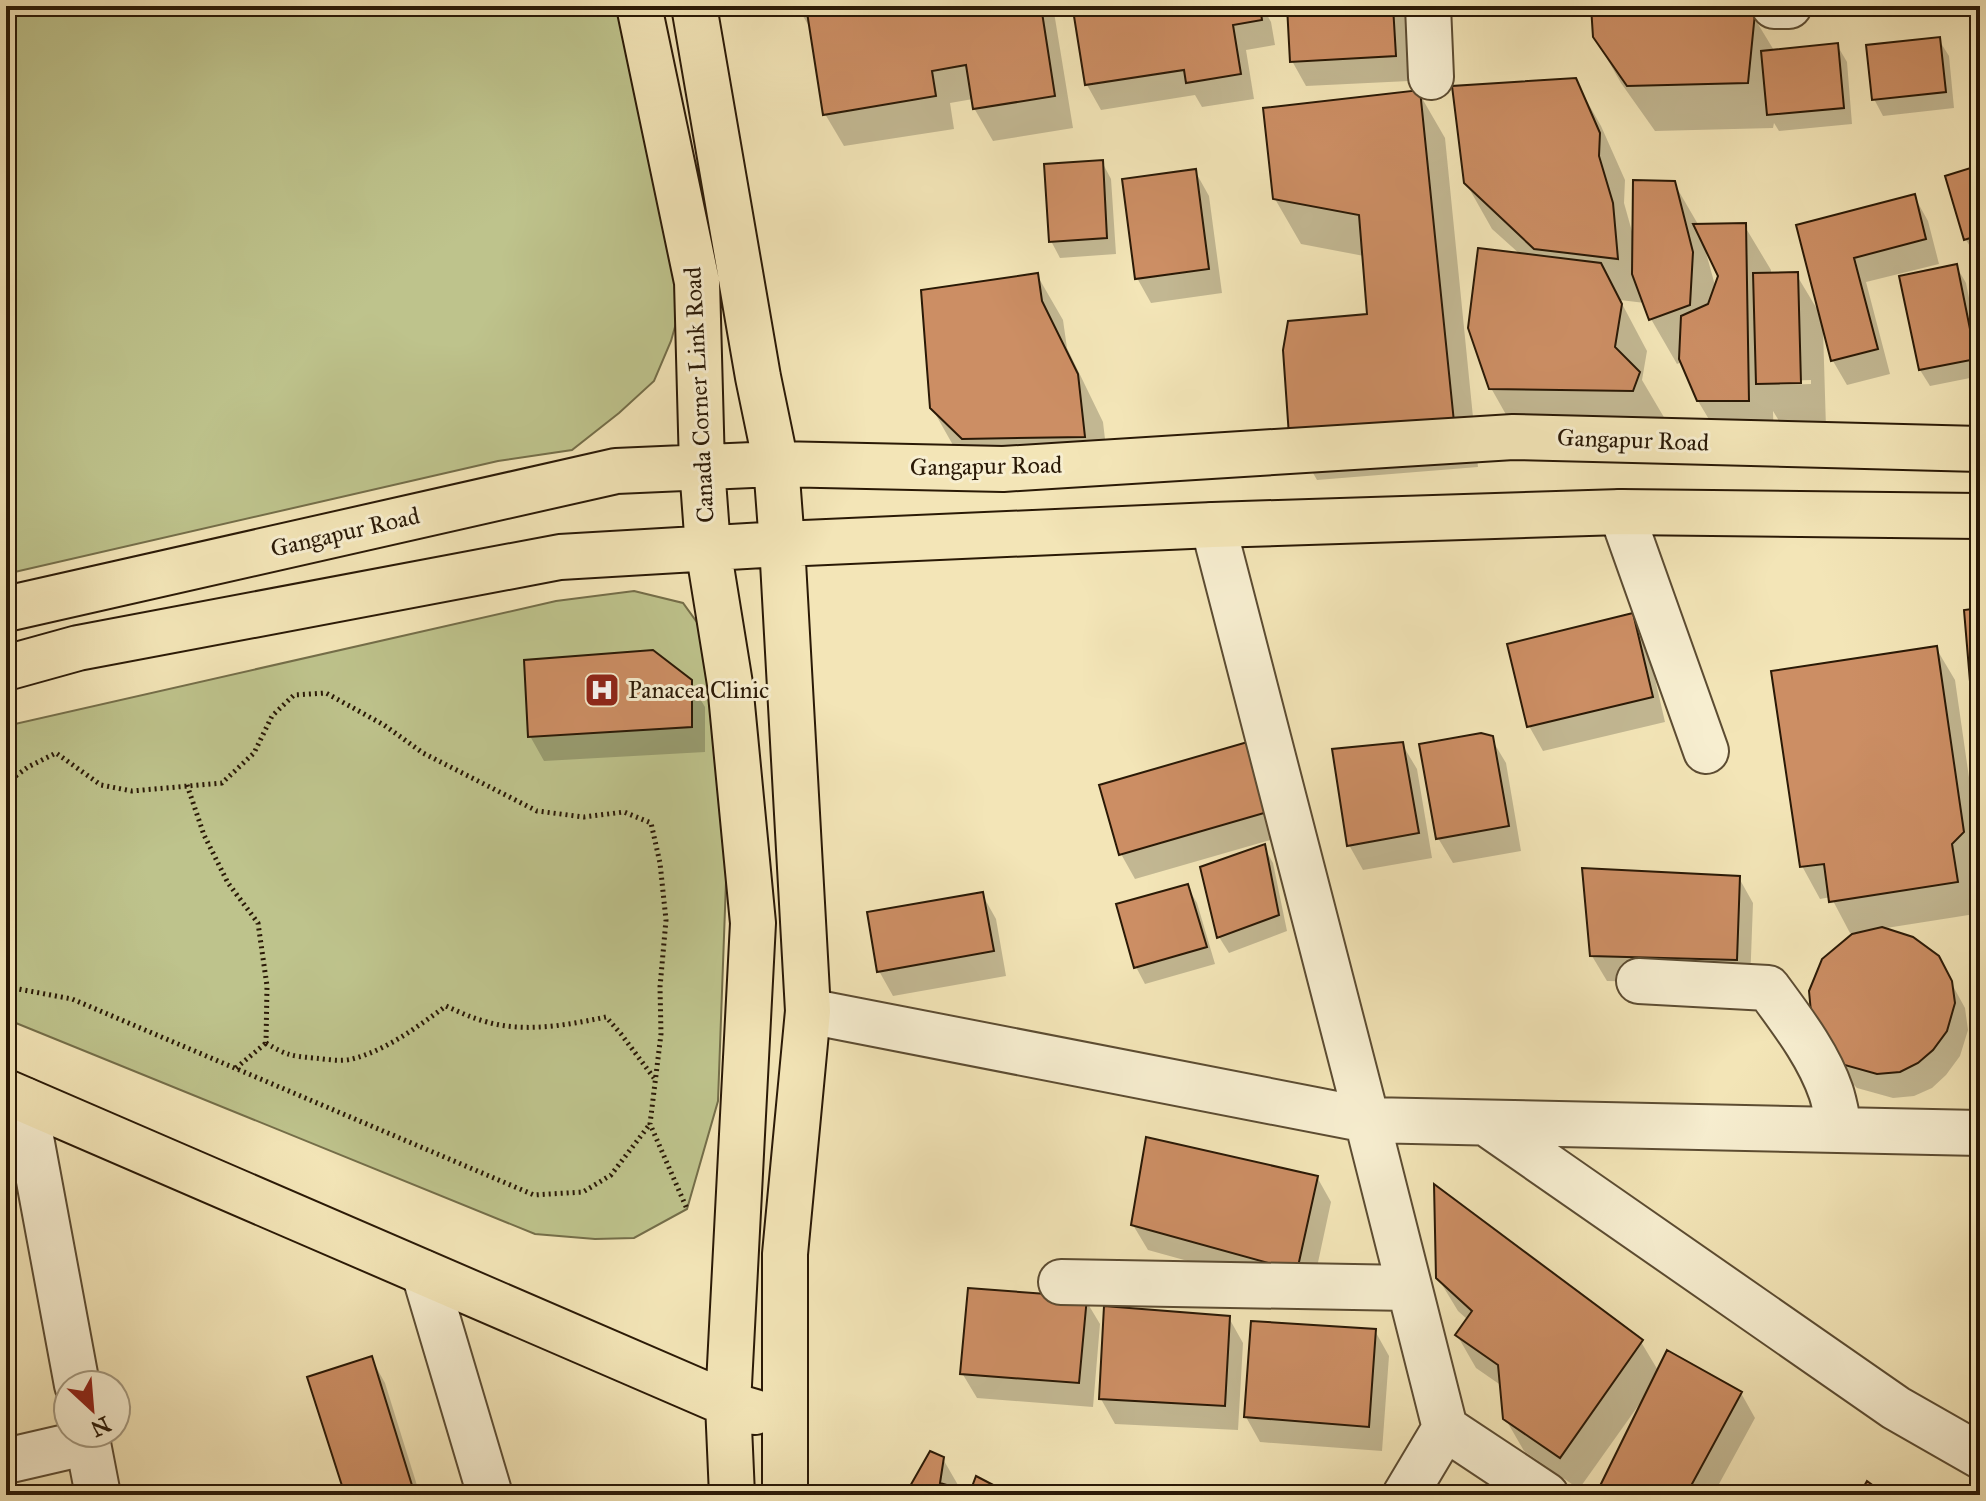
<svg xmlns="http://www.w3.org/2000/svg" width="1986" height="1501" viewBox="0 0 1986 1501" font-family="'IM FELL Great Primer',serif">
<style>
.green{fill:#bec38c;stroke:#746e49;stroke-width:2}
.shadow{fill:#0003;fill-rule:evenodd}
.building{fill:#cc8e64;stroke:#2a1906;stroke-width:2}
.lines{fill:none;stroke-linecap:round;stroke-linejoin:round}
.minor-casing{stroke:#5c4c32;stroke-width:48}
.major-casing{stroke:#2a1906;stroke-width:48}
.path{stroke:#2a1906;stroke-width:5;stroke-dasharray:2 4;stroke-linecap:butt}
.minor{stroke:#f7eed0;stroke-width:44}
.major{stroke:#f3e5b7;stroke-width:44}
.labels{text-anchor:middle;stroke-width:6;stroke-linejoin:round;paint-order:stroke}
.street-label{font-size:24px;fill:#2a1906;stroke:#f7eed0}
.poi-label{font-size:24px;fill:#2a1906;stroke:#f7eed0;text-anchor:start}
</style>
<rect width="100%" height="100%" fill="#f3e5b7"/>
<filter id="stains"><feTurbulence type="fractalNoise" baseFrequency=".0025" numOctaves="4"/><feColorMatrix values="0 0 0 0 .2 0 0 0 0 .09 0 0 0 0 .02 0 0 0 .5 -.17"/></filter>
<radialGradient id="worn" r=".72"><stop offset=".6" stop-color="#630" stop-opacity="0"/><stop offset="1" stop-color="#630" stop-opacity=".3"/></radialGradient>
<path class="green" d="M6,6H636L684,295L671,341L654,381L619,413L572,450L498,461L6,574Z
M634,591L683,603L717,650L733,690L718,1101L687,1209L634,1238L595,1239L535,1234L6,1019V726L556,601Z"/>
<path class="shadow" d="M797,6H1053L1073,128L993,141L974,108L973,99L950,103L954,129L844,146L825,114L813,33Z
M1110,6H1262L1271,22L1275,45L1246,50L1254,99L1202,107L1195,95L1101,110L1087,85L1075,11Z
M1289,6H1401L1405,13L1409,81L1306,86L1292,61Z
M1593,6H1747L1775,52L1837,45L1847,62L1852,124L1779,131L1774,123L1773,128L1655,131L1621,83L1594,36Z
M1939,40L1949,56L1954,108L1883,116L1874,99Z
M1575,80L1601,126L1625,180L1624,203L1633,235L1674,183L1699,226L1744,225L1771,270V275L1796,274L1820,314L1798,226L1914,196L1928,221L1939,264L1866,282L1890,374L1847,385L1833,361L1825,328L1823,329L1826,428L1784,429L1773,411L1774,446H1725L1698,401L1682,362L1677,364L1651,319L1645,303L1620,300L1647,351L1642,380L1665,419L1517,434L1491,388L1521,255L1492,229L1466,183ZM1705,249L1721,276L1716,289ZM1811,380V384L1780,385V381Z
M1419,93L1445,138L1478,467L1317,480L1291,435L1369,316L1364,256L1301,244L1275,199Z
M1102,162L1111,179L1116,254L1060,258L1051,241Z
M1980,167V255L1976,256L1966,240L1947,178Z
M1195,171L1209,196L1222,293L1151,303L1137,278Z
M1956,266L1966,283L1980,353V376L1930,386L1920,370L1902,277Z
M1037,275L1063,320L1067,348L1103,422L1110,482L958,454L932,408Z
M1632,616L1646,640L1665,722L1543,751L1529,726Z
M1936,648L1955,680L1980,854V867L1970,878L1975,914L1880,929L1937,957L1965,1008L1968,1030L1960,1056L1946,1075L1932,1088L1914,1096L1893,1098L1857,1088L1843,1074L1824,960L1858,932L1850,933L1831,897L1820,899L1802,866Z
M690,682L705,707V752L544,761L530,736Z
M1491,738L1506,763L1521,851L1453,863L1438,838Z
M1250,744L1284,836L1135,879L1121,854Z
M1402,744L1417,769L1432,858L1363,870L1349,845Z
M1264,847L1273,863L1287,931L1229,953L1219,937Z
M1739,878L1753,903L1750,984L1607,981L1592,956Z
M1187,886L1197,903L1215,964L1145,984L1136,967Z
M982,894L996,919L1006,976L893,996L879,971Z
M1317,1177L1331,1202L1311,1295L1148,1250L1133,1225Z
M1438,1278L1641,1342L1659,1372L1741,1393L1755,1418L1713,1495H1604L1601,1490L1645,1400L1643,1399L1579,1489L1524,1451L1505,1418L1502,1386L1476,1368L1457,1335L1468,1320L1458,1311Z
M1085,1299L1100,1324L1093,1407L977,1398L962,1373Z
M1229,1318L1243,1343L1238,1430L1115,1424L1101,1399Z
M1375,1331L1389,1356L1382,1451L1260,1442L1246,1417Z
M371,1358L385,1383L420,1495H347Z
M943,1459L962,1492L971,1495L998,1489L1001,1495H907Z"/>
<path class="building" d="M806,6H1041L1055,96L973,109L966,65L932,71L936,96L823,115Z
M1097,6H1260L1262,20L1233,25L1241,74L1186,83L1184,70L1085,85L1073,10Z
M1287,6H1393L1396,56L1290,62Z
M1591,6H1749L1755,13L1748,83L1627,86L1593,37Z
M1940,37L1946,92L1872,100L1866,45Z
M1838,43L1844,108L1767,115L1761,51Z
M1576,78L1600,133L1599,156L1613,203L1618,259L1534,249L1464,183L1452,86Z
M1420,90L1454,422L1289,436L1283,350L1288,321L1367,314L1359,215L1273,199L1263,108Z
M1103,160L1107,238L1049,242L1044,164Z
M1980,165V199L1978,200L1980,206V235L1964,240L1945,176Z
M1196,169L1209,269L1135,279L1122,179Z
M1633,180L1675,181L1693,252L1690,305L1649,320L1632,274Z
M1915,194L1926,239L1854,258L1878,349L1831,361L1796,225Z
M1746,223L1749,401H1697L1679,359L1681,316L1708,304L1718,276L1693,224Z
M1478,248L1601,263L1622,304L1615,347L1640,372L1633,391L1489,389L1468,328Z
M1957,264L1976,359L1919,370L1899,276Z
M1798,272L1801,383L1756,384L1753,273Z
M1038,273L1042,301L1078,374L1085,437L962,439L930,408L921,290Z
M1980,608V741H1975L1964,610Z
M1633,613L1653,697L1527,727L1507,644Z
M1937,646L1964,832L1952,844L1958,882L1829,902L1824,864L1800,867L1771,671Z
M653,650L692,680V727L528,737L524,660Z
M1481,733L1493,736L1509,826L1436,839L1419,744Z
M1251,741L1271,811L1119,855L1099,785Z
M1403,742L1419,833L1347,846L1332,749Z
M1265,844L1279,915L1217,938L1200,867Z
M1582,868L1740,876L1737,960L1590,956Z
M1188,884L1207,947L1134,968L1116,904Z
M983,892L994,951L877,972L867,912Z
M1882,927L1913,937L1939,956L1952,981L1955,1003L1947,1031L1933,1050L1918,1063L1900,1072L1877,1074L1841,1064L1812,1023L1809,991L1822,959L1852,934Z
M1146,1137L1318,1176L1297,1271L1131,1225Z
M1434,1184L1643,1340L1560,1458L1503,1419L1498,1365L1455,1335L1472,1311L1436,1278Z
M968,1288L1087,1297L1079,1383L960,1374Z
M1104,1306L1230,1316L1225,1406L1099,1399Z
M1251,1321L1376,1329L1369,1427L1244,1417Z
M1667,1350L1742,1392L1686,1495H1606L1598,1490Z
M372,1356L415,1495H345L307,1377Z
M930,1451L944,1457L940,1483L970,1492L976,1476L999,1488L995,1495H905Z
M1867,1481L1886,1495H1859Z"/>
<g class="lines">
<defs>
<path id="minor" d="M1428,6L1431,77
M1774,6H1789
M1621,512L1706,751
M1213,525L1367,1120L1445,1428L1546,1495
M1639,981L1768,988C1792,1021 1818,1054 1831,1092C1835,1104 1837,1118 1840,1130
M808,1011L1367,1120L1980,1133
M24,1100L77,1385
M1486,1123L1896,1408L1980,1456
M424,1273L490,1495
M1061,1282L1409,1288
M86,1433L98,1495
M6,1461L88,1442
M1405,1495L1445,1428"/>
<path id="major" d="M639,6L697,282L702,467L708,548L730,684L753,923L728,1404L732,1495
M694,6L758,377L776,464L782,544L808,1011L785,1254V1495
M6,609L616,471L776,464L1003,469L1513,437L1980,449
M6,668L78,648L560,557L782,544L1213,525L1621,512L1980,516
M6,1092L728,1404L755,1412"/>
</defs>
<use href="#minor" class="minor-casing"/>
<use href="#major" class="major-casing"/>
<path class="path" d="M6,783L28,767L56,753L101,785L132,791L222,783L254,753L272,716L294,695L326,693L384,725L423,753L537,811L584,817L624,812L651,823L660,863L666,920L660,987L661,1034L650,1124L687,1209
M187,785L204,835L228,883L258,923L267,986L266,1043
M6,979L13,988L72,999L534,1195L583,1192L611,1175L650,1124
M266,1043C286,1055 291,1056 314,1058C326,1059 340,1062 352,1059C387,1050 417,1027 446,1006C459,1012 472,1018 487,1022C525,1033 568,1025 606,1017L621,1034L654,1078
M236,1068L266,1043"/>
<use href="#minor" class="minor"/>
<use href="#major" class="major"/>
</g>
<defs>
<symbol id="hospital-square" viewBox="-11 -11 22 22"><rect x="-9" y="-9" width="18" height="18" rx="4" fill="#8f2418" stroke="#f7eed0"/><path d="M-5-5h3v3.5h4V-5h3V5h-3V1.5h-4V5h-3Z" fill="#fff"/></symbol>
</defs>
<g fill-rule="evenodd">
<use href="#hospital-square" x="582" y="670" width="40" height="40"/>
</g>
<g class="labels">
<g class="street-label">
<text transform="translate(699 395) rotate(-93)" y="8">Canada Corner Link Road</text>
<text transform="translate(1633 440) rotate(2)" y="8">Gangapur Road</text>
<text transform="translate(986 466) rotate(-1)" y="8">Gangapur Road</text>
<text transform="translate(345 532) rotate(-13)" y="8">Gangapur Road</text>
</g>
<g class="poi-label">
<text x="628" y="698">Panacea Clinic</text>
</g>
</g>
<rect width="1986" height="1501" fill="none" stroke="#f3e5b7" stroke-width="32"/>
<rect x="8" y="8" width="1970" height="1485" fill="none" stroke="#2a1906" stroke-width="4"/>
<rect x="16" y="16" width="1954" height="1469" fill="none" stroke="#2a1906" stroke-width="2"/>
<g transform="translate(92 1409) rotate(154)"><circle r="38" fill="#f7eed0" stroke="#a5997f" stroke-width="2"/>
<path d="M0-6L14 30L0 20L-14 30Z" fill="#8f2418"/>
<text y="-12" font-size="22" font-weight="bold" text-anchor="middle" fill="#2a1906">N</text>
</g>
<rect width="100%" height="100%" filter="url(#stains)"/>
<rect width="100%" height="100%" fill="url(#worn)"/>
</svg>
